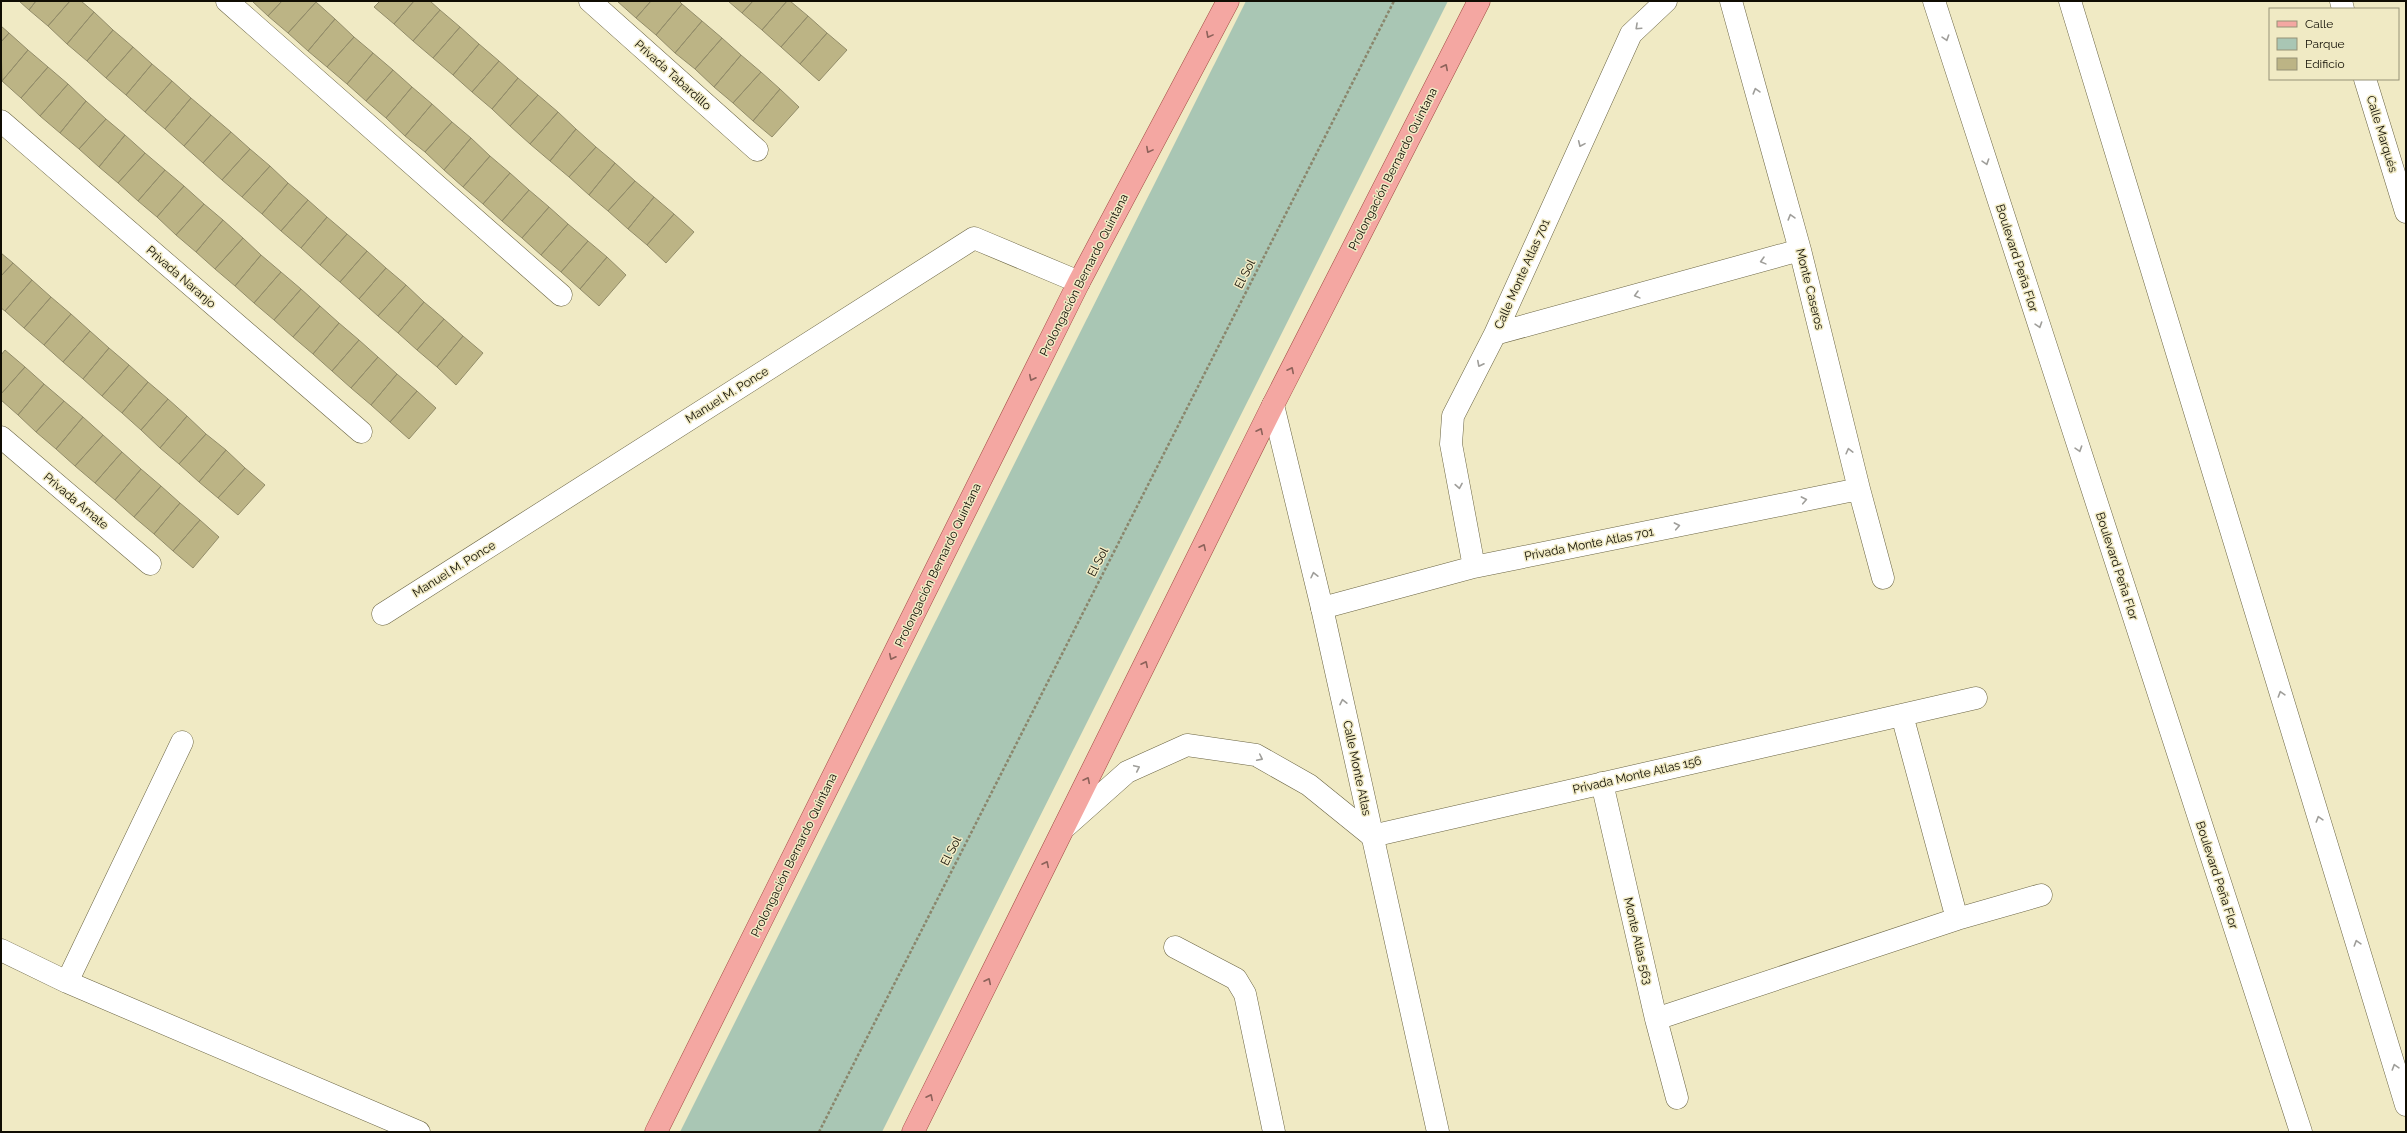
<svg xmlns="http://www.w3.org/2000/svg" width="2407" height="1133" viewBox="0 0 2407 1133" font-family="Raleway,sans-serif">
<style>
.green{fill:#a9c6b4}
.building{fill:#bcb485;stroke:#938d6a}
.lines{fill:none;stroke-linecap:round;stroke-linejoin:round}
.minor-casing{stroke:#6a6443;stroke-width:23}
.tertiary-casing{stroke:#6a6443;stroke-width:23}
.secondary-casing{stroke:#6a6443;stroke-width:23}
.primary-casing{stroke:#a04b42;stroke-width:23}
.path{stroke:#8a866c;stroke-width:2.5;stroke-dasharray:3 2;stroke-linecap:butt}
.minor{stroke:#fff;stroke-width:22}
.tertiary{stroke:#fff;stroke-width:22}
.secondary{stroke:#fff;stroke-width:22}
.primary{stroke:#f4a7a2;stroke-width:22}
.oneway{stroke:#9f9e9a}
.oneway2{stroke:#8d625a}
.labels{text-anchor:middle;stroke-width:3;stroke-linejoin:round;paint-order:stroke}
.street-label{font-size:12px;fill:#100d03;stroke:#f0eac4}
</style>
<rect width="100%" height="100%" fill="#f0eac4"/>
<path class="green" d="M1246,1H1448L882,1132H680Z"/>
<path class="building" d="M19,1H36L29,10Z
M36,1H70L48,26L29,10Z
M70,1H81L94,12L67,44L48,26Z
M252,1H282L268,16Z
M282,1H314L316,2L288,33L268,16Z
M380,1H414L394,24L374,7Z
M414,1H430L440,10L413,41L394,24Z
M617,1H651L636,18Z
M651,1H679L682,4L656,35L636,18Z
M728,1H753L742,13Z
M753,1H787L762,30L742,13Z
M787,1H790L808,16L781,47L762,30Z
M316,2L335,19L308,51L288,33Z
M682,4L702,21L675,53L656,35Z
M440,10L460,27L433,58L413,41Z
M94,12L113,30L87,61L67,44Z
M808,16L827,33L800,64L781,47Z
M335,19L354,37L327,67L308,51Z
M702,21L722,38L695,69L675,53Z
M1,26L9,33L1,42Z
M460,27L479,44L453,75L433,58Z
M113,30L133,47L106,78L87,61Z
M9,33L28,50L2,81L1,42Z
M827,33L847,50L819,81L800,64Z
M354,37L373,53L347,84L327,67Z
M722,38L741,55L714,87L695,69Z
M479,44L499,61L472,92L453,75Z
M133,47L152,64L126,95L106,78Z
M28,50L48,67L21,98L2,81Z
M373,53L393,70L366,101L347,84Z
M741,55L761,72L733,103L714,87Z
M499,61L518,78L492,109L472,92Z
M152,64L172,81L145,112L126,95Z
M48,67L68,84L40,116L21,98Z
M393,70L412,87L386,118L366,101Z
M761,72L780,89L753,121L733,103Z
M518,78L538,95L510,126L492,109Z
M172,81L191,98L165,129L145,112Z
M68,84L86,101L60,133L40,116Z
M412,87L432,104L405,136L386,118Z
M780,89L799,107L772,137L753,121Z
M538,95L558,112L530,144L510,126Z
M191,98L211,115L184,146L165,129Z
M86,101L106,119L79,149L60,133Z
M432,104L452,122L425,152L405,136Z
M558,112L576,129L550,161L530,144Z
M211,115L231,132L203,163L184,146Z
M106,119L125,135L99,167L79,149Z
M452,122L471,138L444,170L425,152Z
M576,129L596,147L569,177L550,161Z
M231,132L250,149L222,180L203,163Z
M125,135L145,153L118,183L99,167Z
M471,138L490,156L463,187L444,170Z
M596,147L615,163L589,195L569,177Z
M250,149L270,166L242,197L222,180Z
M145,153L165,170L138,201L118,183Z
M490,156L510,173L483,204L463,187Z
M615,163L635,181L608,211L589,195Z
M270,166L288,183L262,214L242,197Z
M165,170L184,186L157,217L138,201Z
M510,173L529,190L502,221L483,204Z
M635,181L654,197L628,229L608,211Z
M288,183L308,200L281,231L262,214Z
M184,186L204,204L176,235L157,217Z
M529,190L549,207L522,238L502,221Z
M654,197L674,214L647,245L628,229Z
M308,200L327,217L301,248L281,231Z
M204,204L223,220L196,252L176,235Z
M549,207L568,224L541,255L522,238Z
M674,214L694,232L666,263L647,245Z
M327,217L347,234L320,265L301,248Z
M223,220L243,238L215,269L196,252Z
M568,224L588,241L561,272L541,255Z
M347,234L367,251L340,282L320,265Z
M243,238L261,255L235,286L215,269Z
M588,241L607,257L580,289L561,272Z
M367,251L386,268L359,299L340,282Z
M1,253L13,263L1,276Z
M261,255L281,272L254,303L235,286Z
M607,257L626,275L599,306L580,289Z
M13,263L32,280L5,311L1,308V276Z
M386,268L406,285L378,316L359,299Z
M281,272L301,289L274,320L254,303Z
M32,280L51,297L24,328L5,311Z
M406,285L424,302L398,333L378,316Z
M301,289L320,306L293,337L274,320Z
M51,297L71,314L44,345L24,328Z
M424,302L444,319L417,350L398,333Z
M320,306L339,323L313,354L293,337Z
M71,314L90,331L63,362L44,345Z
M444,319L463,336L437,367L417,350Z
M339,323L359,340L332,371L313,354Z
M90,331L109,348L83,379L63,362Z
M463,336L483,353L456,385L437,367Z
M359,340L378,357L351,388L332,371Z
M109,348L129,365L102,396L83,379Z
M5,350L25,367L1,394V355Z
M378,357L397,374L371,405L351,388Z
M129,365L148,382L122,413L102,396Z
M25,367L44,384L18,415L1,400V394Z
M397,374L417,391L390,422L371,405Z
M148,382L168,399L141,430L122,413Z
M44,384L64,401L36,432L18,415Z
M417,391L436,408L409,439L390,422Z
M168,399L187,416L160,448L141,430Z
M64,401L83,417L56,449L36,432Z
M187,416L206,434L179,464L160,448Z
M83,417L103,435L75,466L56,449Z
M206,434L226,450L199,482L179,464Z
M103,435L122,452L95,483L75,466Z
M226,450L245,468L218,498L199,482Z
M122,452L141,469L115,500L95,483Z
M245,468L265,485L238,515L218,498Z
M141,469L161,486L134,517L115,500Z
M161,486L180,503L154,534L134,517Z
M180,503L200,520L173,551L154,534Z
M200,520L219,537L193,568L173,551Z"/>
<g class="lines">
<defs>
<path id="minor" d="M227,1L561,295
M590,1L757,150
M1731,1L1800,250L1859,489L1883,578
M2341,1L2343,9
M2365,79L2406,212
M1,121L361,432
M1495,334L1800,250
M1,437L150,564
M1474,567L1451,444L1453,416L1495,334L1631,34L1666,1
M1322,608L1474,567L1859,489
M383,614L974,238L1079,282
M1902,715L1957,919
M1602,783L1656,1019L1677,1098
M1372,836L1976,698
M1175,947L1236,979L1245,994L1274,1132
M1,950L67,982L419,1132
M67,982L182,742
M1656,1019L1957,919L2041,895"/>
<path id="tertiary" d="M1273,405L1322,608L1438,1132"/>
<path id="secondary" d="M1934,1L2301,1132
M2070,1L2406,1105
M1064,828L1127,772L1187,745L1256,755L1309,785L1372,836"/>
<path id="primary" d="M656,1132L1079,282L1228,1
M913,1132L1273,405L1479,1"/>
</defs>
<use href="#minor" class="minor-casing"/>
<use href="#tertiary" class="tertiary-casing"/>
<use href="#secondary" class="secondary-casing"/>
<use href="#primary" class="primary-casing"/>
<path class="path" d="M819,1132L1394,1"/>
<use href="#minor" class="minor"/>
<use href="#tertiary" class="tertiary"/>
<use href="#secondary" class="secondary"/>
<use href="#primary" class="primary"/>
</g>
<defs><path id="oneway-chevron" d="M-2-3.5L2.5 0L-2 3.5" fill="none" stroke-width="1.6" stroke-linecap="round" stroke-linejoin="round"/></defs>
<g class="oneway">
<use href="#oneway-chevron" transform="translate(1638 27) rotate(137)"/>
<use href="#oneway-chevron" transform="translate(1946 38) rotate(72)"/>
<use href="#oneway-chevron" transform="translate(1756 91) rotate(-106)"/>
<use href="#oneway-chevron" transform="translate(1581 144) rotate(114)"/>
<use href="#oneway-chevron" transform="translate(1986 162) rotate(72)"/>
<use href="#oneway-chevron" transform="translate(1791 217) rotate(-106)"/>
<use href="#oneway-chevron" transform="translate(1763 261) rotate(165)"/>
<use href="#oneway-chevron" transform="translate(1637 295) rotate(165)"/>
<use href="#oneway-chevron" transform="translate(2039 325) rotate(72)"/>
<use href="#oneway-chevron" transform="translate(1480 364) rotate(117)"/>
<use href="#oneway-chevron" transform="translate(2079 449) rotate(72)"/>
<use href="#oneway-chevron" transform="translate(1849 451) rotate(-104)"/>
<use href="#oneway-chevron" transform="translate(1459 486) rotate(80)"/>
<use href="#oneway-chevron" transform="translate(1804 500) rotate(-11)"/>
<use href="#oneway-chevron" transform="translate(1677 526) rotate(-11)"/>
<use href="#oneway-chevron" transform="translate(1314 575) rotate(-103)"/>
<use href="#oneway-chevron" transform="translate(2281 694) rotate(-107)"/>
<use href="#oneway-chevron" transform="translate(1343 702) rotate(-102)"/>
<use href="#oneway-chevron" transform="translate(1260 758) rotate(26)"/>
<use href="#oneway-chevron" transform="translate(1137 768) rotate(-25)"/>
<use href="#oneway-chevron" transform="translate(2319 819) rotate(-107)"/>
<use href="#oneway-chevron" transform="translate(2357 943) rotate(-107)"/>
<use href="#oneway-chevron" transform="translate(2395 1067) rotate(-107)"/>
</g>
<g class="oneway2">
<use href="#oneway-chevron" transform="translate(1209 35) rotate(118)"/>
<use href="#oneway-chevron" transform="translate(1445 67) rotate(-63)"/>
<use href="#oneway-chevron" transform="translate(1149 150) rotate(118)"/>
<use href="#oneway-chevron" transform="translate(1291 370) rotate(-63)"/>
<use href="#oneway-chevron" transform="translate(1032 378) rotate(116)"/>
<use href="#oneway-chevron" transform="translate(1260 431) rotate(-64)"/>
<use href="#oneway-chevron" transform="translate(1203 547) rotate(-64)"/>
<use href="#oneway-chevron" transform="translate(892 657) rotate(116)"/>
<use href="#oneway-chevron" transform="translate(1145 664) rotate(-64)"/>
<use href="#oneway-chevron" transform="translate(1087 780) rotate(-64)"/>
<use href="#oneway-chevron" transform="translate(1046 864) rotate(-64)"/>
<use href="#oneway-chevron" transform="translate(988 981) rotate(-64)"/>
<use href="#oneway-chevron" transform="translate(930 1097) rotate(-64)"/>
</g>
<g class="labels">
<g class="street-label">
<text transform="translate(673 75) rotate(42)" y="4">Privada Tabardillo</text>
<text transform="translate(2382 134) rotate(73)" y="4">Calle Marqués</text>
<text transform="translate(1393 169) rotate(-63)" y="4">Prolongación Bernardo Quintana</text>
<text transform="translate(2017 258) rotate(72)" y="4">Boulevard Peña Flor</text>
<text transform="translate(1245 274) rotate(-63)" y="4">El Sol</text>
<text transform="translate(1522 274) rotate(-66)" y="4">Calle Monte Atlas 701</text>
<text transform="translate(1084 275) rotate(-63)" y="4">Prolongación Bernardo Quintana</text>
<text transform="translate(181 277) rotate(41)" y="4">Privada Naranjo</text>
<text transform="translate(1810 289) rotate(76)" y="4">Monte Caseros</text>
<text transform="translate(727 395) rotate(-32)" y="4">Manuel M. Ponce</text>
<text transform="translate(76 501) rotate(40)" y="4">Privada Amate</text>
<text transform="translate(1589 544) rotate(-11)" y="4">Privada Monte Atlas 701</text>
<text transform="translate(1098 562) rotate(-63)" y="4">El Sol</text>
<text transform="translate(938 565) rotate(-64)" y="4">Prolongación Bernardo Quintana</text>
<text transform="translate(2117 566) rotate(72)" y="4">Boulevard Peña Flor</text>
<text transform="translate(454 569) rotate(-32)" y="4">Manuel M. Ponce</text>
<text transform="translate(1357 768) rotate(78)" y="4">Calle Monte Atlas</text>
<text transform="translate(1637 775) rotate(-13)" y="4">Privada Monte Atlas 156</text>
<text transform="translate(951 851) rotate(-63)" y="4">El Sol</text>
<text transform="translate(794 855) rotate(-64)" y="4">Prolongación Bernardo Quintana</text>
<text transform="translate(2217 875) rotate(72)" y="4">Boulevard Peña Flor</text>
<text transform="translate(1638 941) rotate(77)" y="4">Monte Atlas 563</text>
</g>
</g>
<rect width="2407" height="1133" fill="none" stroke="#100d03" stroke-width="4"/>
<rect x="2269" y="8" width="130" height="72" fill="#f0eac4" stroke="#969277"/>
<rect x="2277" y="21" width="20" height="6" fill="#f4a7a2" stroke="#969277"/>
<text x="2305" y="28" font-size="12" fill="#100d03">Calle</text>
<rect x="2277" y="38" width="20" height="12" fill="#a9c6b4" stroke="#969277"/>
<text x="2305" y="48" font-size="12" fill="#100d03">Parque</text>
<rect x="2277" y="58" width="20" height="12" fill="#bcb485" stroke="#969277"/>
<text x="2305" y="68" font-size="12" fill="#100d03">Edificio</text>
</svg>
